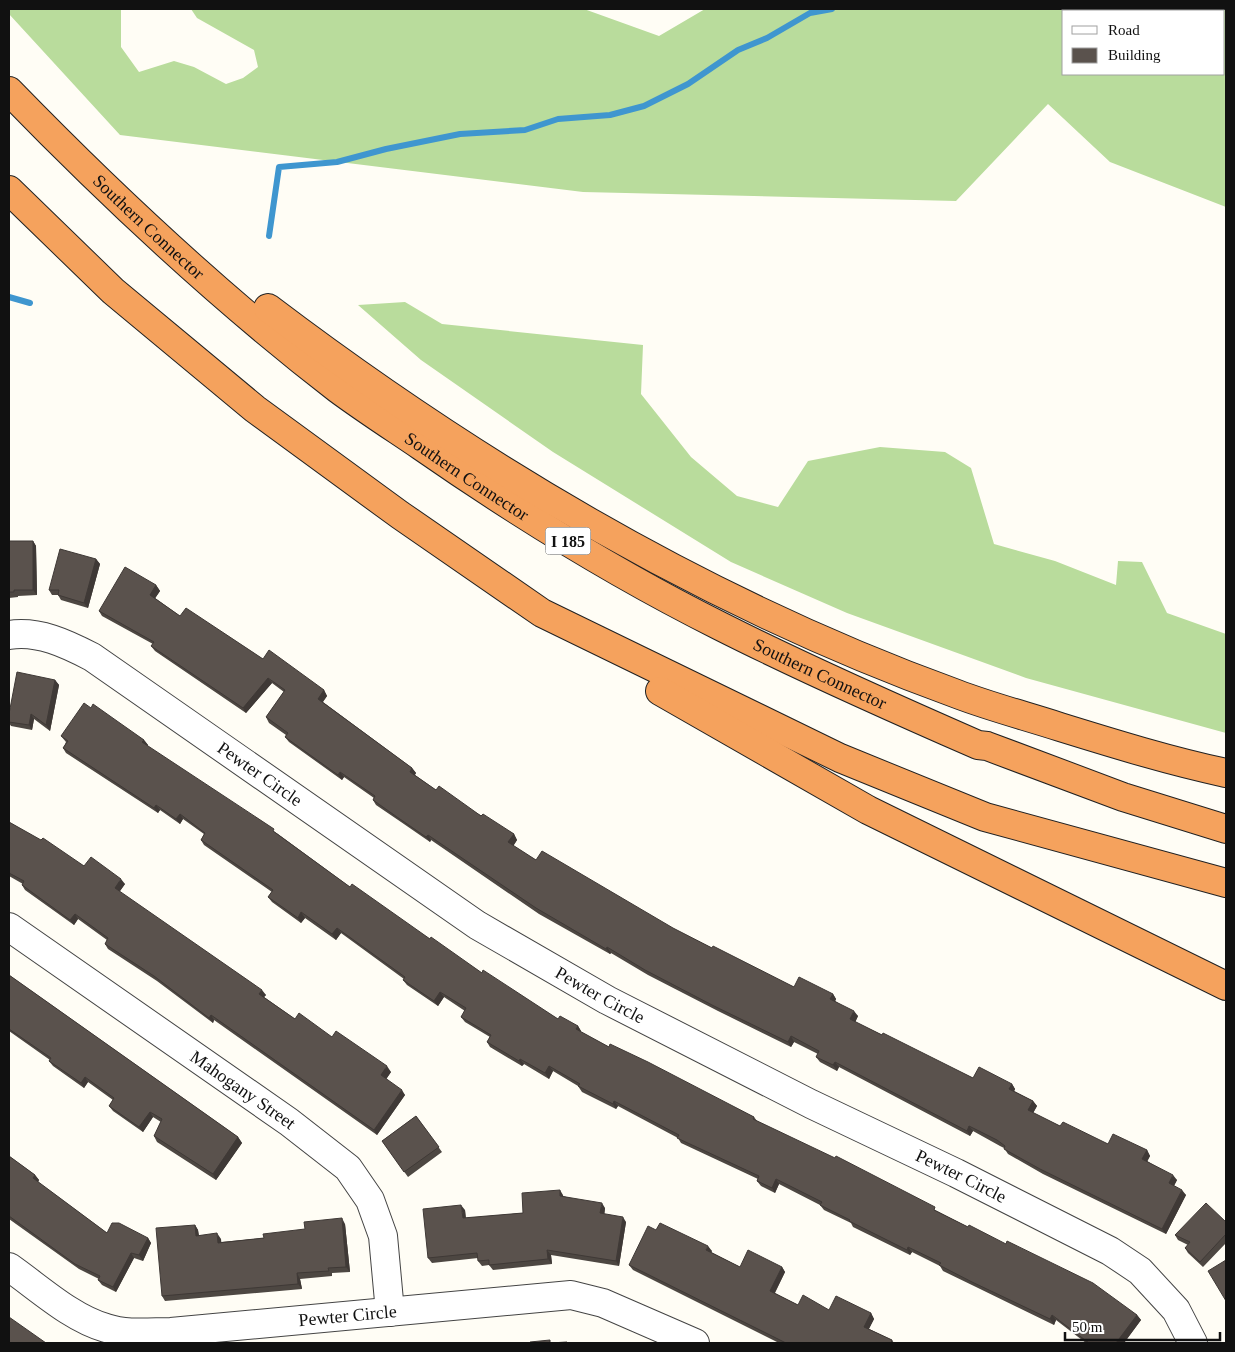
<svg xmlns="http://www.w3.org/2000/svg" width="1235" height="1352" viewBox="0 0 1235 1352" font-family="Georgia,serif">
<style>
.forest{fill:#b9dc9c;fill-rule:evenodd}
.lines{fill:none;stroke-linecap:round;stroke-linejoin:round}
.stream{stroke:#3f96cf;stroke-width:6}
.minor-casing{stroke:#444;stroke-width:30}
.highway-casing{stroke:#222;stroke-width:30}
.minor{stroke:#fff;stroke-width:28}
.highway{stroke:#f5a25d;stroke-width:28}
.wall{fill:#4d4742}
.shaded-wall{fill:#3f3936}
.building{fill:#5a524d;stroke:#3f3936}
.labels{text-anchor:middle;stroke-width:5;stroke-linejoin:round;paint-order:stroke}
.shield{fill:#fff;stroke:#585858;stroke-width:1}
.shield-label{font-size:16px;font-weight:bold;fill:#111}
.street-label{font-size:18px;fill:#111;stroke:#fff}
</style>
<rect width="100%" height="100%" fill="#fffdf5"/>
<path class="forest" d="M9,9H121V47L139,72L174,61L194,67L226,84L243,78L258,67L254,50L197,18L191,9H584L659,36L705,9H1226V207L1110,162L1048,104L956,201L583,192L120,135L9,14ZM1064,11H1224V74H1064Z
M405,302L442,324L643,345L641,394L691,457L737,496L778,507L808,461L880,447L945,452L971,468L994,544L1055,561L1116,585L1118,561L1142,562L1167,613L1226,634V733L1026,678L847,613L731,562L553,452L421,360L358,305Z"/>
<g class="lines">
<path class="stream" d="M269,236L279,167L337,162L386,149L460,134L525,130L558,119L610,115L644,106L688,84L738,50L767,38L810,13L832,9
M9,297L30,303"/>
<defs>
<g id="minor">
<path id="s1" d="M9,635C38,630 67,644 92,657L477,925L607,1000L811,1104L956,1173L1110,1251L1140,1271L1176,1310L1193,1343"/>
<path id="s2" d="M9,927L289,1122L348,1168L370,1200L383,1236L390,1312"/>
<path id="s3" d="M9,1267C39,1288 71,1318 106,1328C127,1335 150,1332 171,1332L571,1295L603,1303L695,1343"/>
</g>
<g id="highway">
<path id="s4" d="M9,91C113,198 220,298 338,389C365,409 393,427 421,446C516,512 616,574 720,626C805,669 891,707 978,745L987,746L1123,797L1226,829"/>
<path d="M9,190L113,291L255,409L400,515L542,613L840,758L985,817L1226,883"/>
<path d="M268,308C479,468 708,604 957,694C991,707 1026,716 1060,727C1115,744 1170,761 1226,773"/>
<path d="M660,691L868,810L1226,986"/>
</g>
</defs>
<use href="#minor" class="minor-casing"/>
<use href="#highway" class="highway-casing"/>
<use href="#minor" class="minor"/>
<use href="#highway" class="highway"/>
</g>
<path class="wall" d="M9,541H33L36,546L37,595L18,596V597L9,598Z
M96,559L100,564L88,608L61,600L58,595H52L49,590Z
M156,585L160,591L155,598L180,616L263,659L324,690L327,696L323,702L412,768L416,773L415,775L436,790L514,834L517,840L513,846L536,860L712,948L794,987L833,994L836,999L835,1001L858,1016L855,1022L973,1078L1012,1084L1015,1089L1014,1091L1033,1101L1037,1106L1033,1113L1060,1126L1108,1144L1147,1150L1150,1156L1147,1161L1177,1180L1174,1186L1186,1195L1166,1234L1043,1174L1008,1154L1004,1148L1000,1146L973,1131L970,1136L839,1067L837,1071L820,1062L816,1057L818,1054L794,1042L791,1047L718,1011L648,975L611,953L610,954L539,914L431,840L430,842L401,822L376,805L373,800L374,798L344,777L342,780L289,742L285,737L286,735L269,723L266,717L284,692L272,683L246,713L155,651L151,646L153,644L102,616L99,611Z
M55,680L59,685L50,731L34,719L32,730L11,726L9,723V714Z
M91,708L144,740L148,745L147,746L278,834L350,887L482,973L558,1019L578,1026L581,1031V1032L609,1047L754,1117L757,1121L939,1212L1137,1315L1141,1320L1124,1343H1086L1056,1320L1054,1325L976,1287L943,1271L940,1266L912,1252L910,1255L853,1227L851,1223L824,1210L820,1205L779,1184L775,1193L761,1186L757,1181L758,1179L681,1143L678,1138L618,1106L616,1109L582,1092L578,1086L553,1071L549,1079L524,1064L522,1066L490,1047L487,1042L490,1037L465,1022L461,1017L465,1011L444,997L438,1006L407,985L403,980L404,979L341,933L336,940L305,918L301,923L272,902L268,897L272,892L204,845L201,840L204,834L183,819L180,824L160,810L158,813L66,753L63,748L66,742L61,736Z
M9,822L84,866L125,884L119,892L266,995L264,997L295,1019L332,1037L391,1072L386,1079L405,1095L377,1135L214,1020L213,1023L157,981L108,949L105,944L107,940L78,919L74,925L25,890L22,885L23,884L9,876Z
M9,975L238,1137L242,1143L216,1180L157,1142L154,1136L161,1122L153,1117L143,1132L113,1111L109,1106L113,1100L88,1082L84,1088L53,1066L49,1061L50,1060L9,1031Z
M416,1116L442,1152L408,1177L382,1141Z
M9,1156L35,1175L39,1180L38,1182L107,1233L148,1238L151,1243L143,1261L134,1258L116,1292L102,1285L98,1280L99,1279L79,1269L9,1219Z
M563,1195V1196L605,1208L604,1214L626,1222L619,1266L551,1255L552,1264L493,1270L489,1265L482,1266L478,1261V1258L432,1263L428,1258L465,1210L466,1218L523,1213Z
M1226,1222V1243L1203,1267L1188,1253L1185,1248L1188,1245L1178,1240L1175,1235Z
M345,1224L350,1272L332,1273V1276L300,1279L302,1289L165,1301L162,1296L195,1225L198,1230L199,1235L221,1239V1242L264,1238Z
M656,1230L712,1251L711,1252L740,1267H782L785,1272L775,1293L798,1305L829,1310L871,1313L874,1319L869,1329L892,1340L894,1343H779L633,1270L629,1265Z"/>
<path class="shaded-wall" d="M33,541L36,546L37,595L33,590Z
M96,559L100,564L88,608L84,603Z
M156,585L160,591L154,600L150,595Z
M268,678L272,683L246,713L243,708Z
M55,680L59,685L50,731L46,725Z
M324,690L327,696L321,704L318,699Z
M31,714L34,719L32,730L29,725Z
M144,740L148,745L146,748L142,742Z
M412,768L416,773L413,777L410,772Z
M340,772L344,777L342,780L338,775Z
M156,805L160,810L158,813L154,808Z
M180,814L183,819L180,824L176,819Z
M514,834L517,840L512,848L508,842Z
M428,835L431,840L430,842L426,837Z
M121,879L125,884L118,894L115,888Z
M301,912L305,918L301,923L298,918Z
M75,914L78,919L74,925L70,920Z
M337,928L341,933L336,940L332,934Z
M607,947L611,953L610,954L606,949Z
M262,990L266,995L262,999L259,994Z
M440,992L444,997L438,1006L434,1001Z
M833,994L836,999L834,1004L830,999Z
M854,1011L858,1016L854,1025L850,1019Z
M211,1015L214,1020L213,1023L209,1018Z
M578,1026L581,1031L580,1034L576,1029Z
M791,1036L794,1042L791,1047L788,1042Z
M520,1059L524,1064L522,1066L519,1061Z
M835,1062L839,1067L837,1071L833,1065Z
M387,1066L391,1072L385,1081L381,1075Z
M549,1066L553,1071L549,1079L545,1073Z
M85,1077L88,1082L84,1088L81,1083Z
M1012,1084L1015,1089L1013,1094L1009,1089Z
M402,1090L405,1095L377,1135L374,1130Z
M614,1101L618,1106L616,1109L613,1104Z
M1033,1101L1037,1106L1032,1115L1028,1110Z
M150,1112L153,1117L143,1132L139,1127Z
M969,1126L973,1131L970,1136L967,1131Z
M238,1137L242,1143L216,1180L213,1174Z
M1147,1150L1150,1156L1146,1164L1142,1159Z
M35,1175L39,1180L37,1184L33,1178Z
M1173,1175L1177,1180L1172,1189L1169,1183Z
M776,1179L779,1184L775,1193L772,1188Z
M560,1190L563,1195L564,1201L560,1196Z
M1182,1190L1186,1195L1166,1234L1162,1229Z
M602,1203L605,1208L604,1219L600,1213Z
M461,1205L465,1210L466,1224L463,1218Z
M623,1217L626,1222L619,1266L616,1261Z
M342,1218L345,1224L350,1272L346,1267Z
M195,1225L198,1230L199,1241L196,1236Z
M217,1233L221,1239L222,1248L218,1243Z
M148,1238L151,1243L143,1261L139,1255Z
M708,1246L712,1251L710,1255L706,1250Z
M908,1247L912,1252L910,1255L907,1250Z
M547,1250L551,1255L552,1264L548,1259Z
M131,1253L134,1258L116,1292L113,1287Z
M782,1267L785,1272L773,1296L770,1291Z
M297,1273L300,1279L302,1289L298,1284Z
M871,1313L874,1319L867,1332L864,1327Z
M1052,1315L1056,1320L1054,1325L1050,1319Z
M1137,1315L1141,1320L1124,1343H1116Z"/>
<path class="building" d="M9,541H33V590H14V592H9Z
M60,549L96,559L84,603L58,595L59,590H49Z
M125,567L156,585L150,595L180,616L186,608L263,659L269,650L324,690L318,699L412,768L410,772L436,790L439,786L481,816L483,814L514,834L508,842L536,860L542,851L673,928L712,948L713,946L794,987L799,977L833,994L830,999L854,1011L850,1019L882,1035L883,1033L973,1078L979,1067L1012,1084L1009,1089L1033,1101L1028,1110L1060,1126L1063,1122L1108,1144L1113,1134L1147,1150L1142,1159L1173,1175L1169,1183L1182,1190L1162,1229L1040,1169L1004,1149L1005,1146L997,1140L969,1126L967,1131L835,1062L833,1065L816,1057L819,1051L791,1036L788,1042L714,1006L645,970L607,947L606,949L536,908L428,835L426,837L397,817L373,800L375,796L340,772L338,775L285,737L288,733L266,717L285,690L268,678L243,708L151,646L154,642L99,611Z
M17,672L55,680L46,725L31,714L29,725L9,722V714Z
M84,703L91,708L93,704L117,721L144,740L142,742L274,829L273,831L350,887L352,884L430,939L431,937L482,973L483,970L558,1019L560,1016L578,1026L576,1029L609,1047L610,1044L648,1062L754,1117L753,1119L835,1158L836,1156L935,1207L934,1210L968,1227L969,1225L1006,1244L1007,1241L1093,1283L1137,1315L1116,1343H1089L1052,1315L1050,1319L972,1282L939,1265L941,1263L908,1247L907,1250L849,1221L850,1220L820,1205L822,1202L776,1179L772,1188L757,1181L759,1176L677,1138L679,1135L614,1101L613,1104L578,1086L580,1084L549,1066L545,1073L520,1059L519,1061L487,1042L491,1035L461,1017L466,1008L440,992L434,1001L403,980L405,977L337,928L332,934L301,912L298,918L268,897L273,890L201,840L205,833L180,814L176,819L156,805L154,808L63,748L68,741L61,736Z
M9,822L41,840L43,838L84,866L91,857L121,879L115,888L262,990L259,994L295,1019L299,1013L332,1037L336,1031L387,1066L381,1075L402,1090L374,1130L211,1015L209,1018L154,976L105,944L108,938L75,914L70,920L22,885L24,881L9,873Z
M9,975L238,1137L213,1174L154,1136L162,1119L150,1112L139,1127L109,1106L114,1098L85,1077L81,1083L49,1061L51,1058L9,1029Z
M416,1116L439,1147L404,1172L382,1141Z
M9,1156L35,1175L33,1178L107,1233L112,1223H119L148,1238L139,1255L131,1253L113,1287L98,1280L100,1276L75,1264L9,1216Z
M560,1190V1196L602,1203L600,1213L623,1217L616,1261L547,1250L548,1259L489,1265V1260L478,1261L477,1253L428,1258L423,1209L461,1205L463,1218L523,1213L522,1193Z
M1206,1203L1226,1222V1234L1200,1262L1185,1248L1190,1242L1175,1235Z
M342,1218L346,1267L328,1268L329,1271L297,1273L298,1284L162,1296L156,1228L195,1225L196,1236L217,1233L218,1243L264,1238L263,1234L305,1229L304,1222Z
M660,1223L708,1246L706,1250L740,1267L748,1250L782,1267L770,1291L798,1305L803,1295L829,1310L836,1296L871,1313L864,1327L892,1340L891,1343H786L629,1265L648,1226L656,1230Z
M1226,1260V1301L1208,1271Z
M9,1317L46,1343H9Z
M550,1340V1343L567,1342V1343H530V1342Z"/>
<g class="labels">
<rect class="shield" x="545.5" y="527.5" width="45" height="27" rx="4"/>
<g class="shield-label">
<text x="568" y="547">I 185</text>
</g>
<g class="street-label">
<text dy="6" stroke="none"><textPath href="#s4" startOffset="195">Southern Connector</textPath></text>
<text dy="6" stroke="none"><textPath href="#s4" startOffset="600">Southern Connector</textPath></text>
<text dy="6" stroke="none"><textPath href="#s4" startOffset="1005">Southern Connector</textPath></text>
<text dy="6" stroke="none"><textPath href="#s1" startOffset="292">Pewter Circle</textPath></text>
<text dy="6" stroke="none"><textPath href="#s1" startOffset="698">Pewter Circle</textPath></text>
<text dy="6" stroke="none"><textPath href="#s2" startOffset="285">Mahogany Street</textPath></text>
<text dy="6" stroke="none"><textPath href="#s1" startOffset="1102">Pewter Circle</textPath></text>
<text dy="6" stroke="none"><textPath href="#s3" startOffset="358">Pewter Circle</textPath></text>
</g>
</g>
<rect width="1235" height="1352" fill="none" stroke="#111111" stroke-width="20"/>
<rect x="1062" y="10" width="162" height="65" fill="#ffffff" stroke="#a0a0a0"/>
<rect x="1072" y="26" width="25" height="8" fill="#ffffff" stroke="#a0a0a0"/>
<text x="1108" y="35" font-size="15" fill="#111111">Road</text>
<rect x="1072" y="48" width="25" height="15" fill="#5a524d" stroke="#a0a0a0"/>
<text x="1108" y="60" font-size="15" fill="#111111">Building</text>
<path d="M1065 1332v8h155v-8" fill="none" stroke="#111111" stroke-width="2.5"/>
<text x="1072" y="1332" font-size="15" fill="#111111" stroke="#ffffff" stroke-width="4" paint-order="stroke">50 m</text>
</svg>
